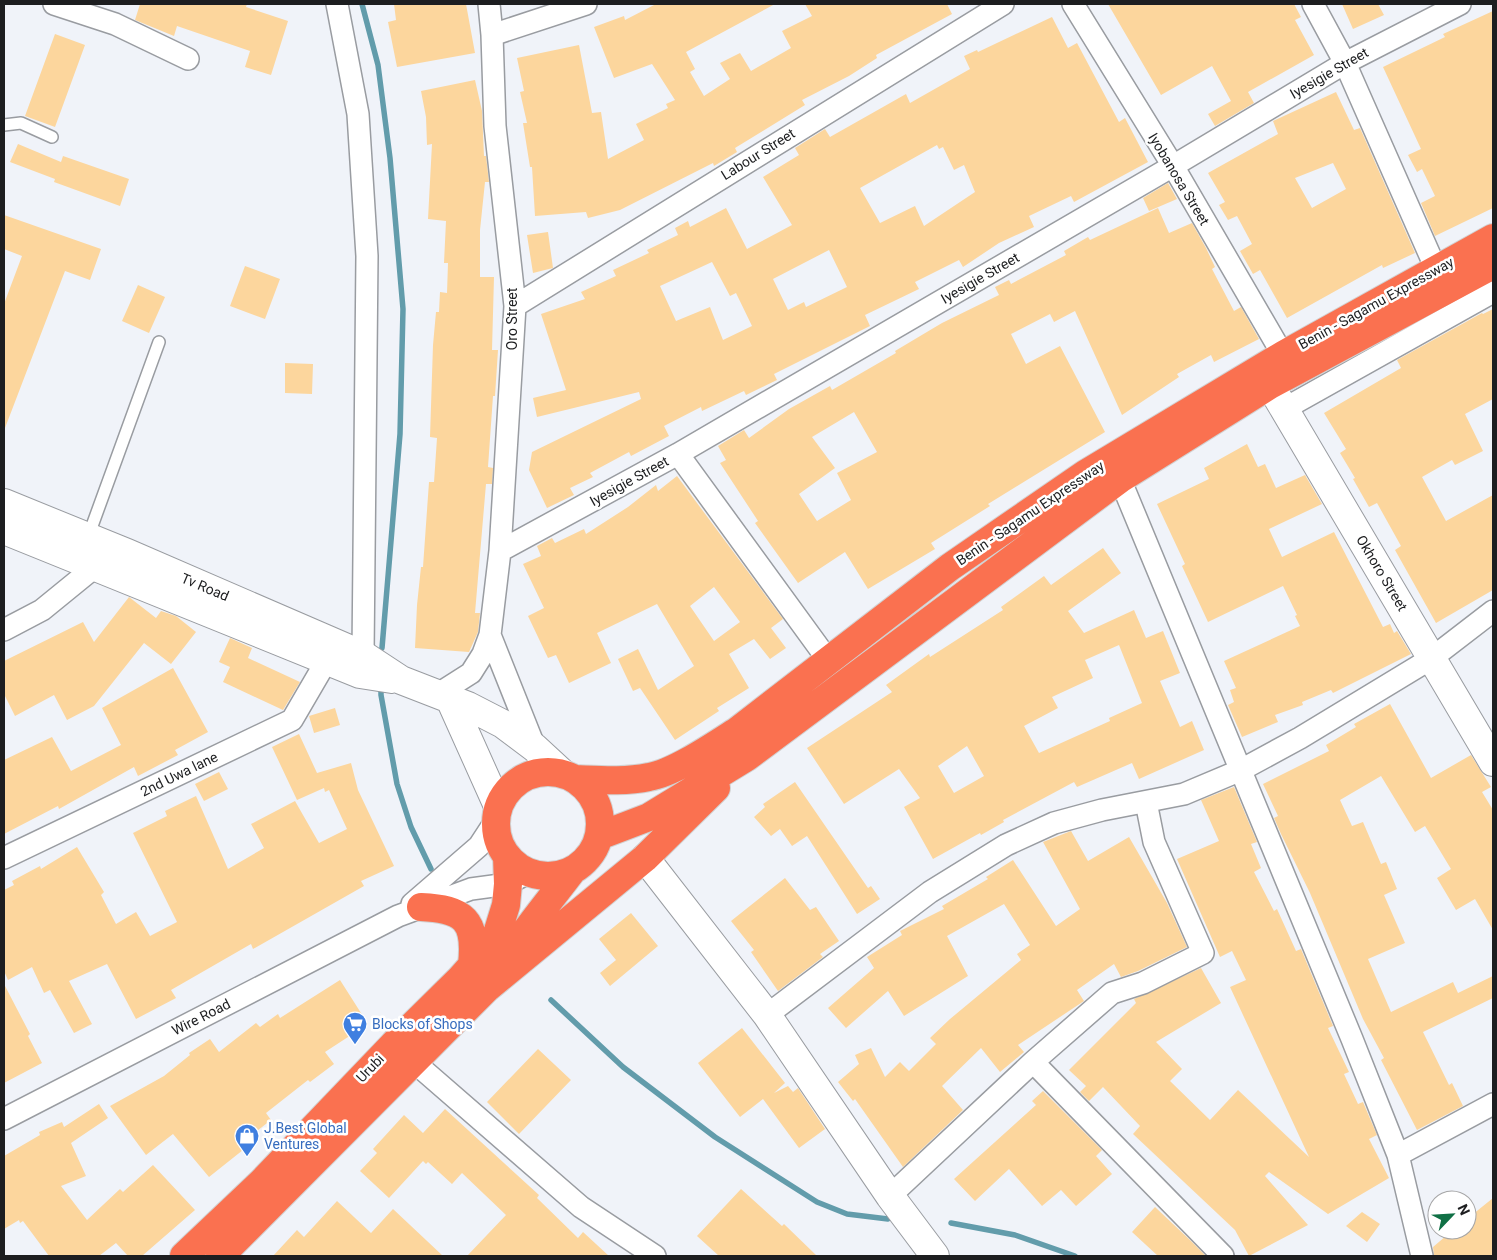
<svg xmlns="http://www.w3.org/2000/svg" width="1497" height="1260" viewBox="0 0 1497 1260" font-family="Roboto,sans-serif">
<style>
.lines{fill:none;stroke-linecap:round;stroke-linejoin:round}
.stream{stroke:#629cab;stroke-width:5.5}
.building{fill:#fcd69d;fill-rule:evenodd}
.lane-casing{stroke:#999ca1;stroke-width:14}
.street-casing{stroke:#999ca1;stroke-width:24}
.secondary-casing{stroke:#999ca1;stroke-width:30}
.highway-casing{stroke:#d2d2d2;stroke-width:30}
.lane{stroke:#fff;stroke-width:11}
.street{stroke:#fff;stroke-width:21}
.secondary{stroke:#fff;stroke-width:28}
.highway{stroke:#fa7150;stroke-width:28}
.labels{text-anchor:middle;stroke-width:5;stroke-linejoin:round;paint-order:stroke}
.street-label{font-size:14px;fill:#1d1e20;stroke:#fff}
.shop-label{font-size:14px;fill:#366cbe;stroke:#fff;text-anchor:start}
</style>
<rect width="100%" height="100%" fill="#f0f3f9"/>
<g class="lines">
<path class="stream" d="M362,4L378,65L390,158L403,309L400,434L382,648
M381,684V695L397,784L411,827L431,869
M551,1000L623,1067L715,1137L817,1202L847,1214L888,1219
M951,1223L1015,1235L1075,1256"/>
</g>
<path class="building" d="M140,4H247L246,7L288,21L271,75L245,67L250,51L177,26L174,36L135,20Z
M394,4H466L475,53L397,67L388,22L396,20Z
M656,4H775L686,52L695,69L690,72L704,96L730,79L720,63L740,53L751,71L791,48L782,31L812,16L805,4H947L952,14L876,55L877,58L849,76L802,100L805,105L735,148L737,152L714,166L713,163L620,210L588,218L586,212L535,216L532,167H530L523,123H527L520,92L524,91L517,58L579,45L592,113L601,112L608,159L644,140L636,124L668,108L666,104L675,100L652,64L614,78L594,27L624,16L625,20Z
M1108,4H1294L1301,17L1295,20L1314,55L1248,92L1254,103L1215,126L1208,114L1231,101L1212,66L1161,95Z
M1342,4H1378L1384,15L1353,29Z
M1493,11V208L1435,236L1421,203L1435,196L1422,169L1417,172L1408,155L1421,149L1383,67L1445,37L1443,34Z
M1052,17L1068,48L1077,43L1119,122L1125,118L1148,162L1074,202L1071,196L1029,216L1034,227L999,243L963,267L959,260L915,282L919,289L865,315L870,326L774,374L777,380L746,395L744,391L702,411L701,407L664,426L669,436L631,456L629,452L590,473L593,477L570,488L574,495L547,508L529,470L532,452L641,399L639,392L537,417L533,398L566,390L541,314L585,299L581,292L616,276L613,270L649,253L647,250L678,235L675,228L688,221L690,227L726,208L747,249L792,225L763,177L799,155L795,148L825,129L830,137L906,94L910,103L970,69L964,56L977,50L978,52ZM937,145L939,149L943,147L954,170L964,165L975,192L924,226L915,206L880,223L860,188ZM829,250L847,287L806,307L804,302L788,310L773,279ZM712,262L730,296L736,293L752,326L723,340L710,307L676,321L660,286Z
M55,34L85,45L55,127L25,116Z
M475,80L482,111L484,156H486L489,182H485L480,230V277H494L492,350H498L495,396H493L488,467L493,468L492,484H486L475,613H480L478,632L469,652L415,648L417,605L421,567H423L429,482H434L437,438L430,437L433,345L436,312H439L440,292L447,293L448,263H444L446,221L428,219L432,144L427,145L426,117L421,91Z
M1336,92L1354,130L1360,128L1415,253L1383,268L1382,265L1287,318L1260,270L1253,274L1240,251L1252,244L1237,216L1228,220L1219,205L1225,202L1208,173L1278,134L1273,121ZM1333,163L1346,189L1312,208L1295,178Z
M18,144L61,162L63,156L129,179L120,206L54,182L55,179L10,162Z
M1168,183L1177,199L1149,211L1143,198Z
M1158,208L1169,233L1192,223L1206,248L1215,267L1212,269L1234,311L1241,307L1259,339L1214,362L1211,355L1177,374L1179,377L1122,415L1075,311L1054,322L1050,314L1011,334L1026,364L1060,346L1105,432L988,504L990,506L931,543L935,549L868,589L845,552L798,583L755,523L758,521L720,463L726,460L718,446L744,430L749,438L789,409L830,386L832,390L896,353L895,351L942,323L999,295L995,287L1009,280L1011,284L1066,255L1064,251L1088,237L1090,240ZM854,412L877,452L837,473L851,500L817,521L799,494L835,468L812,437Z
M4,215L101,249L90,280L65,271L5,428L4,304L22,256L4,249Z
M548,232L553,268L533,273L527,235Z
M245,266L280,279L265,319L230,306Z
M138,285L165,297L149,333L122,321Z
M1493,309V399L1465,414L1483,451L1455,465L1452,460L1422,477L1446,521L1493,495V590L1436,623L1395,550L1401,546L1377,503L1369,507L1353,479L1355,478L1340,453L1346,449L1324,413L1401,368L1397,360L1482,313L1483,314Z
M285,363L313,364L312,394L285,393Z
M1247,444L1258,467L1265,464L1276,488L1305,475L1322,504L1269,529L1282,557L1334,532L1383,627L1390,624L1394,633L1397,631L1411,654L1333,693L1331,690L1302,702L1303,705L1275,715L1278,722L1242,737L1228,705L1234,702L1230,690L1236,688L1224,661L1300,626L1295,616L1297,615L1283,586L1208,622L1182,566L1185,564L1157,504L1209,479L1204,468Z
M677,476L783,619L771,628L786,648L770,659L754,639L729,654L749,688L717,708L719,711L675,740L640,688L633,691L618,659L638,649L658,690L694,666L657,604L597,633L611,663L569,683L556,655L548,658L528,616L544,608L523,564L541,556L537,546L552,538L555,543L584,529L586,534L628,507L656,485L658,491ZM714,587L740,622L714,641L690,606Z
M1103,548L1121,573L1068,611L1084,633L1134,610L1146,638L1163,631L1180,673L1160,681L1180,727L1192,721L1204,750L1139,779L1132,763L1077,787L1074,782L1003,820L1004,822L981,835L980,833L933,859L904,807L920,798L899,769L844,804L807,748L892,692L886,685L929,654L930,657L1003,610L1001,607L1044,576L1051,585ZM1119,645L1142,703L1109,718L1110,721L1039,753L1024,726L1058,708L1052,697L1093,678L1085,660ZM967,746L984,776L954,793L938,766Z
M129,597L156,618L161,611L176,616L196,632L171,664L144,643L94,706L67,720L54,695L15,716L4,694V661L83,622L94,642Z
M230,638L252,648L248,658L300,682L283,710L223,682L230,667L219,662Z
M173,668L208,732L175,750L178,755L138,776L134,767L59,809L58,806L4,834V760L52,737L71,771L121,745L102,708Z
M1390,704L1431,778L1471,755L1491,787L1482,792L1493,810V930L1475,899L1456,910L1437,878L1451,869L1425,826L1415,832L1381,776L1340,800L1352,826L1363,822L1381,864L1386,862L1397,889L1384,895L1405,943L1368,959L1391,1012L1453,982L1458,993L1493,976V998L1423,1032L1449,1085L1452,1083L1463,1106L1417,1130L1381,1060L1384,1058L1363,1019L1310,893L1281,834L1274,818L1278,816L1263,784L1329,751L1326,745L1356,727L1354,724Z
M335,708L340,725L314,733L309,716Z
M299,734L317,773L351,763L358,790L394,866L361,881L364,886L253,949L251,944L171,990L176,998L136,1019L107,964L69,981L92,1024L74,1033L50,990L44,993L32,967L8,980L4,971V890L14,885L12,881L40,866L41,869L77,847L104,892L101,895L116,924L136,912L150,936L177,922L133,833L167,816L165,811L196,796L228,869L264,848L251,824L295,801L319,843L347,829L329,790L325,792L324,788L297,800L272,747Z
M219,772L228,789L204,801L195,784Z
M795,782L868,888L871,886L880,899L857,914L807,836L792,846L780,829L771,836L754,817L765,807L763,804Z
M1234,787L1257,842L1251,844L1261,868L1254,872L1274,911L1277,909L1296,951L1301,949L1333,1026L1328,1028L1349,1072L1344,1074L1358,1104L1363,1102L1377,1135L1369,1139L1389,1178L1328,1214L1269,1172L1265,1176L1308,1225L1249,1256L1235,1230L1133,1134L1140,1126L1103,1087L1089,1101L1080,1092L1086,1086L1069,1070L1136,1003L1134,999L1201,968L1221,1003L1156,1042L1182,1069L1170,1081L1210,1120L1238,1090L1309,1157L1230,987L1246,980L1232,951L1220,957L1177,859L1219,841L1201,800Z
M1071,831L1088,861L1129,837L1167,903L1187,947L1138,971L1121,977L1114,964L1077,990L1084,1001L1018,1045L1024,1052L1000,1072L981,1048L942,1086L963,1110L903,1167L855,1099L853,1101L838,1082L859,1064L855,1055L871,1048L885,1077L900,1062L909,1071L936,1044L930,1038L950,1019L1021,960L1017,954L1030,945L1004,904L947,936L968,976L904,1016L888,991L846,1028L828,1008L874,968L867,957L902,935L900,931L944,909L942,906L988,879L986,877L1013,860L1056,926L1080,909L1043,842Z
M785,878L810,910L816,907L839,941L820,954L823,957L778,991L751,952L754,950L731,921Z
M631,913L658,946L610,986L600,973L616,960L599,939Z
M340,980L368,1024L325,1052L334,1064L310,1082L308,1080L266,1113L271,1120L244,1141L248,1146L209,1177L173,1134L146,1155L110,1106L164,1076L190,1055L189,1053L210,1039L219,1052L256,1023L260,1027L278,1014L280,1018Z
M4,984L30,1034L28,1036L42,1063L4,1083Z
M742,1028L785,1083L774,1093L788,1086L793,1092L798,1088L825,1129L799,1148L763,1099L740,1117L698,1063Z
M538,1049L571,1080L519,1134L487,1102Z
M1043,1091L1102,1150L1096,1156L1112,1174L1076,1206L1061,1190L1042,1206L1009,1169L975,1201L954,1179L1036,1105L1032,1101Z
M99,1104L108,1118L71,1143L86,1176L61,1186L87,1220L120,1189L123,1192L153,1165L195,1210L142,1256H128L116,1243L99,1256H49L23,1221L20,1223L19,1220L4,1229V1156L40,1135L39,1132L62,1122L64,1127Z
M445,1109L539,1195L537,1198L578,1238L583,1232L609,1256H467L506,1215L462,1173L452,1184L428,1162L426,1164L423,1161L389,1198L360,1171L377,1153L373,1149L404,1115L423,1133Z
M741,1189L782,1226L784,1224L817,1256H719L697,1236Z
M1493,1198V1256H1434L1433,1247L1453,1230H1467V1219Z
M337,1201L371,1233L393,1209L443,1256H273L297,1230L304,1237Z
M1155,1207L1191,1241L1206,1256H1158L1132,1232Z
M1362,1212L1380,1224L1367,1242L1346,1226Z"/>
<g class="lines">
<defs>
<path id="lane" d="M4,125L21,123L52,137
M88,537L159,342"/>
<path id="street" d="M54,4L115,24L188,59
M337,4L358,114L367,256L363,655
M1073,4L1173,166L1283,355
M1313,4L1345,63L1436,269
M492,35L586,4
M515,306L1003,4
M1284,409L1493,292
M678,454L828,660
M1120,479L1352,1039L1398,1155L1422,1256
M500,551L678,454L1173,166L1345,63L1460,4
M4,630L42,610L96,566
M490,635L535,748
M438,694L471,673L483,654L490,635L500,551L515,306L495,126L492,35L489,4
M4,858L292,720L327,660
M412,904L479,846L496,820
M767,1015L930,892L1006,845L1054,823L1102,810L1184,794L1241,770L1300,738L1432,658L1493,611
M414,1062L581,1207L655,1256
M1033,1062L1223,1256
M4,1119L398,916L471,889L508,884L529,872
M1398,1155L1493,1104
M890,1196L1033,1062L1112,993L1143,983L1203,953L1154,842L1146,802"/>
<path id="secondary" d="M1270,385L1493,762
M4,503L127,553L363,655L401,680L468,706L503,724L535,748L561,772
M4,530L360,674L392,679
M450,699L498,806
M645,858L767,1015L890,1196L935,1256"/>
<path id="highway" d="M496 824a52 52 0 1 1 104 0a52 52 0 1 1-104 0Z
M576,779C600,780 625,782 649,777C674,773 715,745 737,731L950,567L1085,474L1283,355L1493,238
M599,836L649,817L747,757L1120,479L1270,385L1493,265
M421,907C464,909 477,920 472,965
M499,969C521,935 547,904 572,871
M184,1256L261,1183L394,1044L460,979L491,944L497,934L506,905L508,884L507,856
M220,1256L486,989L645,858L716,788"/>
</defs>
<use href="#lane" class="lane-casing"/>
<use href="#street" class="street-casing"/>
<use href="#secondary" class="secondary-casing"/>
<use href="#highway" class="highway-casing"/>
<use href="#lane" class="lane"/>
<use href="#street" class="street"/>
<use href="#secondary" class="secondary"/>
<use href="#highway" class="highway"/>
</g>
<defs>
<symbol id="supermarket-pin" viewBox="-11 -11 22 30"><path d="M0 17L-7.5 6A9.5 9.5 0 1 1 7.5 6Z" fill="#3f7fe0" stroke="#fff"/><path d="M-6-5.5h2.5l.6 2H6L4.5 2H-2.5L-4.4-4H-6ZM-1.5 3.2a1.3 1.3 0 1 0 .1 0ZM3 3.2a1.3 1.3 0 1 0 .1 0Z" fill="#fff"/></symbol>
<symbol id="shop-pin" viewBox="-11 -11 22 30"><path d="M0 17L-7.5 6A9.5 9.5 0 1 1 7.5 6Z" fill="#3f7fe0" stroke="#fff"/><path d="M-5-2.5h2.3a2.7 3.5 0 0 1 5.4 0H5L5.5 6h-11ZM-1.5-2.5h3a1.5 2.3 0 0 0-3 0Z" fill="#fff"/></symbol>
</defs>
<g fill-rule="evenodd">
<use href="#supermarket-pin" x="341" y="1010" width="28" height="38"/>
<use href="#shop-pin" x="233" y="1122" width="28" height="38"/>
</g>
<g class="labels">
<g class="street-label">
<text transform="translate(1329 73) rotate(-30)" y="5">Iyesigie Street</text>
<text transform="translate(758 154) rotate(-32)" y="5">Labour Street</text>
<text transform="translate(1179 179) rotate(59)" y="5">Iyobanosa Street</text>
<text transform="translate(980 278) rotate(-30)" y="5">Iyesigie Street</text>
<text transform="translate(1376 303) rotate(-29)" y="5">Benin - Sagamu Expressway</text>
<text transform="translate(512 319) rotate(-90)" y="5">Oro Street</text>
<text transform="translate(629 481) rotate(-29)" y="5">Iyesigie Street</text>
<text transform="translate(1030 513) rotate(-34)" y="5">Benin - Sagamu Expressway</text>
<text transform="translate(1382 573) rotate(59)" y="5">Okhoro Street</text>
<text transform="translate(205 587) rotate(23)" y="5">Tv Road</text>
<text transform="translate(179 774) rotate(-26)" y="5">2nd Uwa lane</text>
<text transform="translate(201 1017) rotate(-27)" y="5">Wire Road</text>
<text transform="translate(370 1068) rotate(-46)" y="5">Urubi</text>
</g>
<g class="shop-label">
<text x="372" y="1029">Blocks of Shops</text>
<text x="264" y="1133">J.Best Global<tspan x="264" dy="16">Ventures</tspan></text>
</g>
</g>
<rect width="1497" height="1260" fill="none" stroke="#1d1e20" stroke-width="10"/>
<g transform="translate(1452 1215) rotate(65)"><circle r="24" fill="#ffffff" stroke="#a5a5a6"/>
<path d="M0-4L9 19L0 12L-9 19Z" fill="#107045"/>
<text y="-8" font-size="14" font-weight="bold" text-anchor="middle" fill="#1d1e20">N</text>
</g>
</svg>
